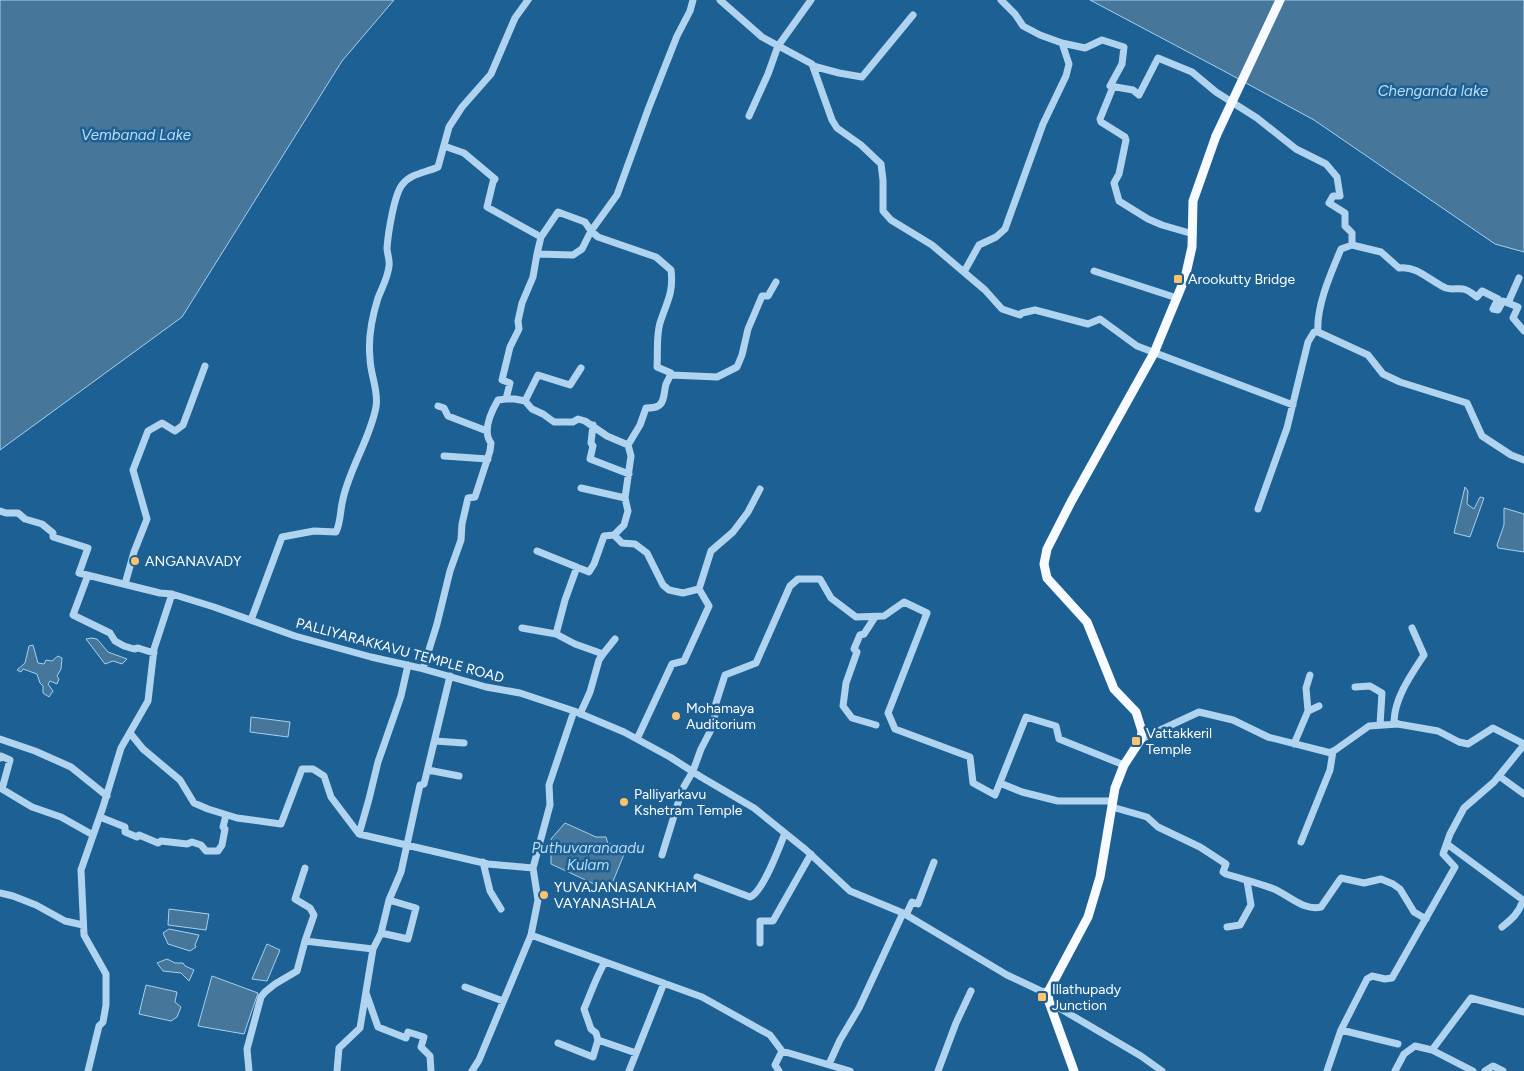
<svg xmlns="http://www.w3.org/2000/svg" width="1524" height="1071" viewBox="0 0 1524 1071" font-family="Figtree,sans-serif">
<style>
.water{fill:#467699;stroke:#a3d1f0}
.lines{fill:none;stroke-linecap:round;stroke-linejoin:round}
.minor{stroke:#b0d4ef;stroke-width:7}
.major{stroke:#f7fbff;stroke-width:9}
.major-bridge{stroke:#f7fbff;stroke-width:9}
.poi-dot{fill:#fec26f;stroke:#1d6094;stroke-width:2}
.labels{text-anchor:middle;stroke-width:5;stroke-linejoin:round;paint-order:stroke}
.poi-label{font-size:14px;fill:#fff;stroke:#1d6094;text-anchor:start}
.street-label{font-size:14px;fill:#fff;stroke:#1d6094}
.water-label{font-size:15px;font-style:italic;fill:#bcdef5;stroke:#1d6094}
</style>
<rect width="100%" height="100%" fill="#1d6094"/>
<path class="water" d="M0,0H394L342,61L182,317L0,450Z
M1090,0H1524V252L1495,244L1314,120L1222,70Z
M1465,487L1468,491L1467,504L1474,509L1480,497L1484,498L1470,537L1454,533Z
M1504,508L1524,514V552L1498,548L1497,545L1504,525Z
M91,638L97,639L108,652L127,659L122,664L113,661L105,664L86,639Z
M33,645L38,663L44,664L46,660L52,661L58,656L62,658L61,669L57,676L59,679L57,684L50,681L48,684L53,691L49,697L43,693V686L40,683L37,674L23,669L21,672L17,670L25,663L29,646Z
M251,717L290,722L288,737L250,732Z
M565,823L596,837H606L608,844H613L625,852L609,891L551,864V839Z
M169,909L209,914L206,930L168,925Z
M169,929L199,935L195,945L196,947L190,951L168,944L163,933Z
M267,944L280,950L267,981L252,979Z
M167,959L175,963H183L185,966L194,970L189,981L181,973L163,971L157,963Z
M212,976L258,993L244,1034L198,1026Z
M146,985L177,992L175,1002L181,1007L177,1017L171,1021L139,1014Z"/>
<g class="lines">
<path class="minor" d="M720,0L762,37L812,64L832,120L837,128L861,145L881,164L883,180V211L891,220L932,245L985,290L1002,309L1020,315L1022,313L1035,310L1088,324L1100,319L1137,346L1293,405
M1062,43L1085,48L1102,40L1124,47L1122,64L1110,86L1133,90L1139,95L1158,58L1192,72L1216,92L1257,118L1296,149L1326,164L1337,177L1340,196H1333L1329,203L1345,213V226L1352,233V245L1341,249C1331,273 1316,306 1318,332
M813,66L839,73L862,77L913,15
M1113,87L1100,119L1101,122L1125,137L1126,140L1119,174L1114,183L1119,201L1148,219L1162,225L1193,234
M749,116L768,74L778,46L811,0
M444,146L464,153L495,179L493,182L487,207L541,237L558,212L585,222L591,231L617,195L649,107L677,36L690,11L693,0
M541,237L537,254L573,255L582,249L591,231L598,237L656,257L671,270C674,294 666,303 660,323C656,336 658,353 657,367L671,373C670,377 668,380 666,384C664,390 665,403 658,406C655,408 649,408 646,408L640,425L628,445L631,456L625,498L628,511L624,525L614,535L622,543L635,544L647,553L663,585L669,590L683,593L699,589
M1352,245L1381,252L1399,268C1417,265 1431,282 1446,288C1452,290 1457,288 1463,289C1467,289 1473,294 1477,297L1482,291L1498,299L1493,309L1498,310L1503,301L1518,307L1513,318L1524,331
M1094,271L1177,298
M964,272L979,245L996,237L1005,229L1043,124L1066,76L1069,64L1062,43L1040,35L1023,26L1015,14L1001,0
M1508,303L1519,278
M671,375L717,377L737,367L742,355L748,329L762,296H768L776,282
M506,399H515L525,401L532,409L543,414L554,422H573L578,419L585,421L607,436L628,445
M525,401L538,375L570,385L581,368
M438,406L444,408L448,416L487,431
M593,425L591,443L593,446L590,459L629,474
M444,456L488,459
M581,488L625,498
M1258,509L1287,428L1308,342L1314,332H1318L1368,355L1383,374L1400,382L1467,403L1482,436L1511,455L1524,460
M0,511L6,513H18L25,519L42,524L53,533V537L88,548L79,573L160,593L172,594
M537,551L589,572L594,564L604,536L614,535
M577,567L565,600L556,634L575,644L603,654L599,660L590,692L580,714
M88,575L73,615L110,633L115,641L124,646L134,649L138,648L154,653
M125,584L134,552L147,519L133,470L148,431L162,423L175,431L183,425L205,366
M875,617L864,634L860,635L854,649L857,652L846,683L843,706L852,718L876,725
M251,620L282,537L314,531L336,532C341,522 340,510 343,499C350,467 370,439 376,407C379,391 370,374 370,358C368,339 372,317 378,298C382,288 388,277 389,266C390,259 387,254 387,248C388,234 394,195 402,185C411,173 425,173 438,167L449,127L462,107L491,74L515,18L528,0
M522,628L556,634
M603,654L615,639
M423,669L437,624L450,571L461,540L462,524L468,498L475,497L490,451L491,443C482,431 491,412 498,400L506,399L510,383L502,380L510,347L519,329L518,321L522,303L533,277L537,254
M1355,687L1370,686L1382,693L1380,725
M1308,711L1306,688L1310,675
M1398,724L1394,721C1395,697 1411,675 1424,655L1412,628
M130,733L143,749L180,780L194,803L208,809L237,818L281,824L302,769H313L324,776L331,797L359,834L488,864L533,868
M0,739L35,751L71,767L107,796
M637,739L672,664L684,661L709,606L699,589L711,551L733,532L748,512L760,489
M1141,739L1199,712L1233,720L1268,737L1331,753L1369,726L1398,724L1438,731L1459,742L1468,744L1493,728L1524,744
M435,741L464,743
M1294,744L1308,711L1319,706
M0,758L1,756L10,760L2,789L32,807L61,817L93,835
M428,770L459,776
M1499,776L1524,794
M1000,783L1022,792L1058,801H1113
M1112,807L1147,817L1158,827L1200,847L1226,864L1223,872L1226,874C1242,879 1259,883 1274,889C1290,896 1304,911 1321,907L1341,878L1364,883L1381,879L1393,884L1400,889L1414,912L1426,919
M100,817L125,827V832L137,837L139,835L158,843L161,841L187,844L192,842L201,845L206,851H218L222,845L225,829L223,827L226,815
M359,834L369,799L378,762L401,696L408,665
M1301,842L1330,770L1333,751
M1447,844L1523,900C1519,913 1512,919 1502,927
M662,855L682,790L693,771L701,749L714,724L716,703L725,675L756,663L790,586L798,579H820L831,598L856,617L884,616L904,602L927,613L888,713L895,729L970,757L973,783L995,795L1026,717L1056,726L1059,739L1124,765
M483,862L490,891L501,909
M305,868L295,899L310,908L314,915L305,941
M697,877L750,897C763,892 779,848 785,833
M0,893L13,896L36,905L65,921L83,925
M906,915L912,902L918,904L934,862
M1227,927L1240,925L1251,905L1247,881
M381,933L408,939L416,908L389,900
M531,935L702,997L770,1035L782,1051L850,1071
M760,943V921H773L811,854
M373,949L381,933L389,900L401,872L420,785L424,784L450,676
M465,987L503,1001
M366,993L378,1027L406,1038L408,1032L424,1037L421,1047L430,1056L431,1071
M1049,1002L1141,1056L1162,1071
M1341,1030L1367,979L1372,976L1385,979L1392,978L1455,867L1443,854L1450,834L1464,808L1494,782L1524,745
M598,1040L596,1033L591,1029L584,1009C591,993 596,977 605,962
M558,1043L593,1057L598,1040L636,1053
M1432,1050L1471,998L1524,1012
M829,1064L840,1040L859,1008L903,913
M88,1071L99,1026L103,1022L106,1005V974L84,935L81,870L103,807L121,748L148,701L154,649L172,594L214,607L295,636L371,657L420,668L486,687L520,693L574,711L624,732L670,757L701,777L754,808L806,850L850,891L903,913L1007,975L1041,991L1048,992
M249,1071L247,1049L261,997L265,992L275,984L297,971L305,941L373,949L360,1028L339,1048L337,1071
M472,1071L479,1060L531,935L538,900L533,868L550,805L549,785L574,711
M629,1071L664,983
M779,1071L775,1065L782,1051
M938,1071L956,1023L971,991
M1327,1071L1341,1030L1398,1044
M1395,1071L1404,1054L1415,1046L1432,1050L1473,1071
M1485,1071L1493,1066L1503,1071"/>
<path class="major" d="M1074,1071L1049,1002L1048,992L1088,917L1100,877L1115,788L1124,765L1141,739L1142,731L1136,712L1114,689L1087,622L1047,578L1044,564L1047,549L1071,502L1154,353L1185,278L1192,247L1193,201L1216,136"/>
<path class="major-bridge" d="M1216,136L1280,0"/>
</g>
<g class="poi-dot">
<rect x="1173" y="274" width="10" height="10" rx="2.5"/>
<circle cx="135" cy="561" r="5"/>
<circle cx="676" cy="716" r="5"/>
<rect x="1131" y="736" width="10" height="10" rx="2.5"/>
<circle cx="624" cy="802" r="5"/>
<circle cx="544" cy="895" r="5"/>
<rect x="1037" y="992" width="10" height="10" rx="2.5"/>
</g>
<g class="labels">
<g class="poi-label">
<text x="1188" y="284">Arookutty Bridge</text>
<text x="145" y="566">ANGANAVADY</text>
<text x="686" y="713">Mohamaya<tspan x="686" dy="16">Auditorium</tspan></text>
<text x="1146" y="738">Vattakkeril<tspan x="1146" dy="16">Temple</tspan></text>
<text x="634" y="799">Palliyarkavu<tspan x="634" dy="16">Kshetram Temple</tspan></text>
<text x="554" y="892">YUVAJANASANKHAM<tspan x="554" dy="16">VAYANASHALA</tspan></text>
<text x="1052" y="994">Illathupady<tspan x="1052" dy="16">Junction</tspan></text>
</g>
<g class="street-label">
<text transform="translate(400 650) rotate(15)" y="5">PALLIYARAKKAVU TEMPLE ROAD</text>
</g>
<g class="water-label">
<text x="1433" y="96">Chenganda lake</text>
<text x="136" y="140">Vembanad Lake</text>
<text x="588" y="853">Puthuvaranaadu<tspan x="588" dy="17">Kulam</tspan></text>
</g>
</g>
</svg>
